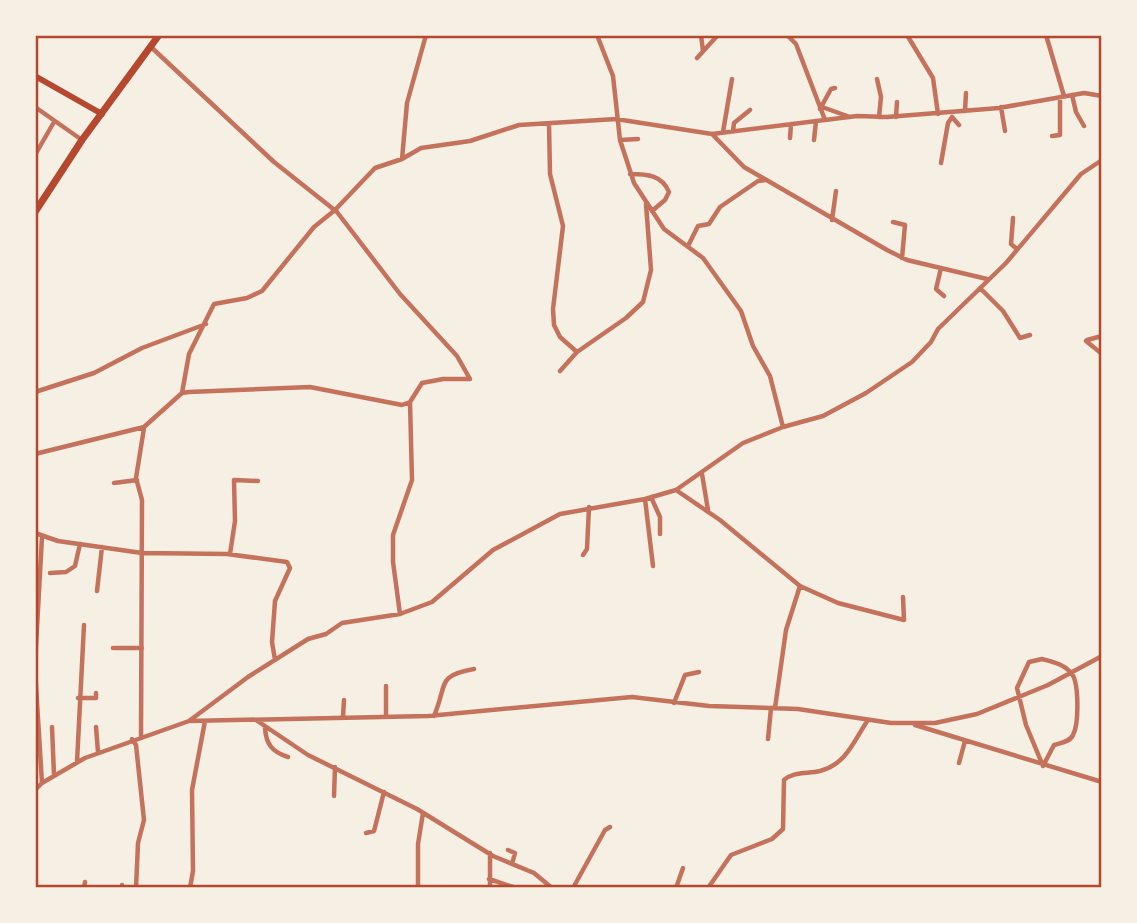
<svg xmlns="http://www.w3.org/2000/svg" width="1137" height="923" viewBox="0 0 1137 923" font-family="Georgia,serif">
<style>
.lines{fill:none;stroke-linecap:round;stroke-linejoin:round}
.minor{stroke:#c5725c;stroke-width:4.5}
.secondary{stroke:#b5482f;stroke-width:6}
.trunk{stroke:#b5482f;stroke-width:7}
.neatline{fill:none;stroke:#b5482f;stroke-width:2.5}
</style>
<rect width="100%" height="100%" fill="#f6efe4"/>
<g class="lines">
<path class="minor" d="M597,35L613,76L620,140L634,183L664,229L703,258L741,311L753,346L770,376L783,427
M701,35L703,51
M787,35L796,44L825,120
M907,35L933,78L938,114
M1046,35L1064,96
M697,58L718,35
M877,79L881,97L879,117
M1072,95L1076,112L1084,126
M35,107L82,140
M822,107L850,117
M1001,107L1005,131
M820,109L831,89L835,88
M965,111L966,93
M896,117L897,102
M952,117L959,125
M549,124L550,174L563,226L553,309L554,325L560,337L577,352
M733,131L734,123L750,110
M723,132L732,79
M712,134L744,167L887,250L907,260L987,279
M1052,136L1060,135V97
M790,138L791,124
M620,140L638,139
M814,140L816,121
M35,155L54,122
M402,159L407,103L426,35
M941,163L948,123L952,117
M630,174C647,174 662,175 669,192L665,200L652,211
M1013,218L1011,244L1017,249
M832,220L836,191
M893,222L905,225L902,258
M688,246L698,226L709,224L720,207L758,181L765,180
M941,268L936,289L944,296
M980,288L1003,311L1020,338L1030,335
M1087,340L1102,336
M1086,341L1102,354
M560,371L577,352L626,318L643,302L651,270L646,204
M35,392L94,373L142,348L206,324
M182,393L189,354L214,304L247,298L262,291L314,227L335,210L375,168L402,159L421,148L470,141L519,125L616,119L712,134L857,116L887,117L999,108L1084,93L1102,96
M35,454L144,427L182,393L189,392L310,387L402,405L410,402L422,383L443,379H470L457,356L400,294L337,212L274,162L151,47
M702,474L708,510
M114,483L137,480
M676,490L720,520L800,586L838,603L904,620L903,597
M651,497L660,517V534
M645,499L653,566
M35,533L58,541L142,553L227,554L287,562L290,568L275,601L272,642L275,660
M230,554L235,521L234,480L258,481
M583,555L587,549L589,507
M50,573L66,572L75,566L80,544
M97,591L102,547
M400,614L393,562V535L412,480L410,402
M113,648H142
M1042,659C1053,662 1064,664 1072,674C1079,684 1079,724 1073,735C1070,742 1060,743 1054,745L1043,766L1026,725L1017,688L1029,662Z
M35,664L42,537
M35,670L42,783
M78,698H96V693
M674,703L685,675L699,672
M775,708L786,630L800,586
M434,716C448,683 436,676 474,669
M343,717L344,700
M386,717V686
M256,720L308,755L417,809L493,856L534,873L552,888
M189,721L248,677L308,639L326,634L342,623L400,614L432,602L493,550L560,514L645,499L676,490L743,443L783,427L823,416L866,393L912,362L931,342L938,329L1006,263L1081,174L1102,160
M915,725L1102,782
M52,727L54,775
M96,727L98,752
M265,728C266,744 272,752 288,757
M141,736L142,500L136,478L144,428
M132,739L136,745L144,820L138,843L136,888
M768,739L771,708
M77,762L84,625
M959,763L965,741
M35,790L42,783L85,758L189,721L428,716L632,697L709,706L798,709L891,723H935L977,714L1048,685L1102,656
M334,796L335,767
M366,833L374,831L384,792
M508,850L515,853L512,864
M490,853V888
M489,879L516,888
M84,888L85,882
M122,888V885
M190,888L193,871L192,790L205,721
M418,888V844L423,813
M573,888L605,830L610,827
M676,888L683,868
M708,888L731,855L772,839L783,829L784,780C794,771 807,774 820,771C847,764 854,740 868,720"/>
<path class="secondary" d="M35,76L102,114"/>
<path class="trunk" d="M35,212L82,140L159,35"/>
</g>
<rect width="1137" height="923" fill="none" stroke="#f6efe4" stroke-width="74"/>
<rect x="37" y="37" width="1063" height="849" class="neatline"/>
</svg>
